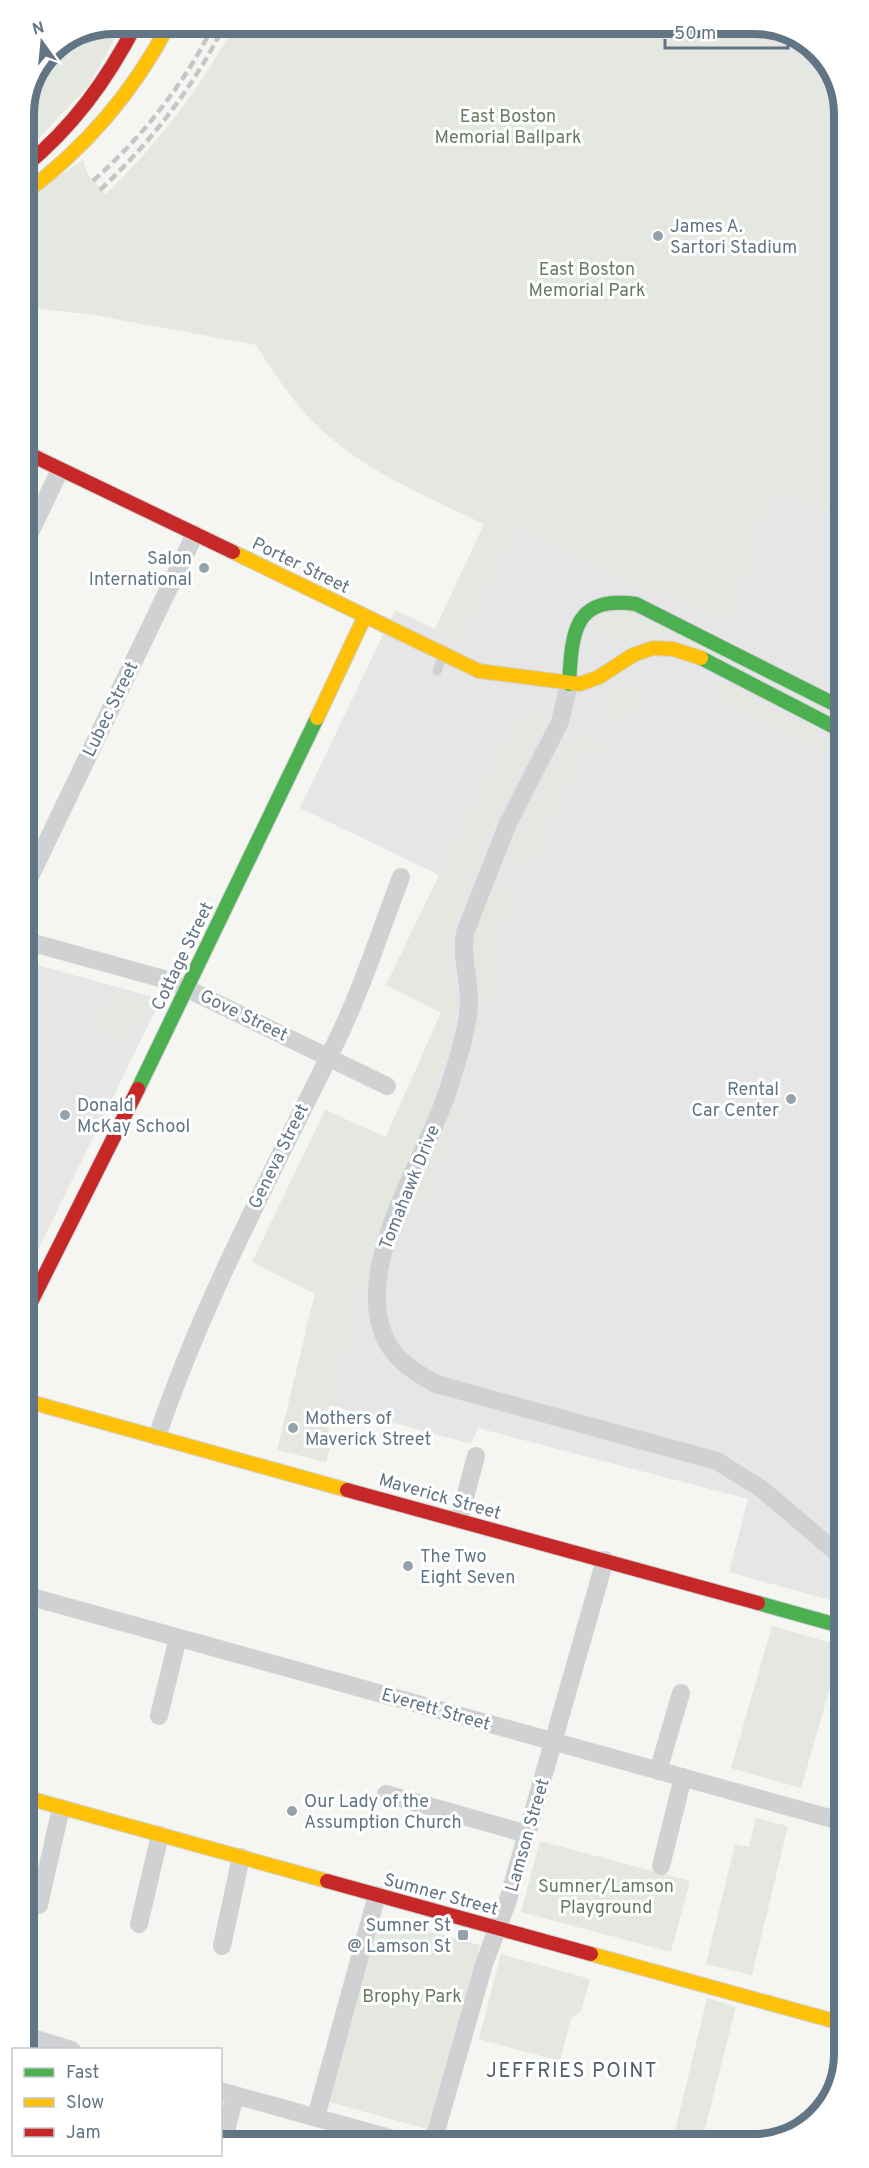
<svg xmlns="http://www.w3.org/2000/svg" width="869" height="2168" viewBox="0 0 869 2168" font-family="Overpass,sans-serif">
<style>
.built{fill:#e5e6e5}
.green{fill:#e4e8e0}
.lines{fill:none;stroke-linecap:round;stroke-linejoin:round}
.fast-casing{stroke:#d0d2d2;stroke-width:16}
.slow-casing{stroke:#d0d2d2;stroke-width:16}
.jam-casing{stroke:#d0d2d2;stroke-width:16}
.lane{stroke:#d0d1d2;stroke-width:9}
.street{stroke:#d0d1d2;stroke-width:18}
.fast{stroke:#4caf50;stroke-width:14}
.slow{stroke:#ffc107;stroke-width:14}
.jam{stroke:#c62828;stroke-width:14}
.rail{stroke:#c5c6c7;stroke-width:4.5;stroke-dasharray:9 4.5;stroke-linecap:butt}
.poi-dot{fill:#95a2ab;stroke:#fff;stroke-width:2}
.labels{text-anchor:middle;stroke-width:6;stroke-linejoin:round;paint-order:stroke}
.park-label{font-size:18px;fill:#667c61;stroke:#fff}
.poi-label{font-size:18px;fill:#627585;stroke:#fff;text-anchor:start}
.street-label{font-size:18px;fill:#627585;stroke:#fff}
.neighbourhood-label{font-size:20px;letter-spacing:1.5px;fill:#505e6a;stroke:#fff}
.rim{fill:none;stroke:#627585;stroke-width:8}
</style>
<rect width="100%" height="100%" fill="#f5f5f2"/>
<path class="built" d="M742,24H761L810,43L840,86V95Z
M768,492L841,511L844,1604L729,1572L748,1499L478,1428L471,1444L329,1405L345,1342L305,1331L328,1248L385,1138L442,1013L386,985L439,875L300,808L395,610L460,641L515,522L635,583L679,601L730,617Z
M26,962L161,999L27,1272Z"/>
<path class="green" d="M114,24H123L89,85L24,154V109L51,50Z
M235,24H742L840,95L841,511L768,492L730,617L679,601L635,583L515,522L460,641L435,629L484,524C413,490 338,460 290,395C278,379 267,362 256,345L94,315L25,307L24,198L83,160L88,175L105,195C158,144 200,89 235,24Z
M624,611L683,640C672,637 662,634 650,635C628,638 603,658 598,621L601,615Z
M620,682L639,695L624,719L610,713L604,705L606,693Z
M722,684L759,702L829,743L827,748L808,743L715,699Z
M520,715H546L468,875L475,879L457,914L449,951L457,1007L424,1126L367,1257L325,1423L333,1438L326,1462L277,1450L315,1294L252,1262L325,1110L386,1137L442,1010L389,984Z
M580,740H593L609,747L606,752L584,749L529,865L515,862L511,858L512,850L559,756L569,745Z
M498,888L516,894L506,908L488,975L494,978L450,1137L419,1208L413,1205V1202L445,1130L478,1011V984L472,946L473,935L491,892Z
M110,991L147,1002L134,1030L127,1028L120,1042L96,1031L104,1024L103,1015L109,1005Z
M772,1626L842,1646L801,1788L731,1768Z
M756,1818L788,1826L752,1975L706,1964L735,1844L749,1847Z
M540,1841L690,1881L671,1952L521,1912Z
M381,1918L480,1945L427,2129L329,2102Z
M501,1954L590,1979L581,2011L571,2018L560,2061L479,2039Z
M707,1998L736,2007L702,2140H673Z"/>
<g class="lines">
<defs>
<path id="fast" d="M701,658L842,731
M569,684C572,633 573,595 636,604L842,708
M138,1089L317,718
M758,1603L844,1627"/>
<path id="slow" d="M24,194C86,147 133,93 169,24
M233,552L479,671L580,684L599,677L633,655L653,648L673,649L701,658
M317,718L365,616
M27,1401L347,1490
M28,1798L327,1881
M591,1954L845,2024"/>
<path id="jam" d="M24,167C73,127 107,80 136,24
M25,452L233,552
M27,1310L138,1089
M347,1490L758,1603
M327,1881L591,1954"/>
</defs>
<use href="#fast" class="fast-casing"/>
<use href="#slow" class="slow-casing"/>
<use href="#jam" class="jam-casing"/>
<path class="lane" d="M437,671L443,656"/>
<path class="street" d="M25,543L60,470
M569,684L560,722L508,823L465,933C461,956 469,978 469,1001C469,1027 456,1065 448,1090C426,1160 348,1271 388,1344C398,1362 418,1374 436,1384L717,1461L763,1490L844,1559
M26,885L195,534
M26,941L171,981L387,1086
M157,1437C203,1300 273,1172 336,1042C362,989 380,932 401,877
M459,1520L476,1456
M28,1596L844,1822
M159,1716L178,1638
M658,1771L681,1693
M386,1794L527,1834
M661,1866L683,1777
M39,1905L61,1808
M139,1924L160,1835
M222,1946L241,1857
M29,2037L72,2050
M220,2091L404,2142
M316,2117L377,1895
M433,2142L484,1964L508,1900L605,1560
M223,2143L235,2095"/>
<use href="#fast" class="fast"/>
<use href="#slow" class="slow"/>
<use href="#jam" class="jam"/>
<path class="rail" d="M93,181C143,136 184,85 214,24
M100,190C152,141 193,88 225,24"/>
</g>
<g class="poi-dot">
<circle cx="658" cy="236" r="6"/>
<circle cx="204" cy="568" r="6"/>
<circle cx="791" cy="1099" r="6"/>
<circle cx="65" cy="1115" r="6"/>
<circle cx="293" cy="1428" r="6"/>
<circle cx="408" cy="1566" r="6"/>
<circle cx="292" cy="1811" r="6"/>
<rect x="457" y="1929" width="12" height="12" rx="3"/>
</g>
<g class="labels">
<g class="park-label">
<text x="508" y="122">East Boston<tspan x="508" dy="21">Memorial Ballpark</tspan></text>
<text x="587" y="275">East Boston<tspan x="587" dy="21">Memorial Park</tspan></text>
<text x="606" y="1892">Sumner/Lamson<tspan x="606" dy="21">Playground</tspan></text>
<text x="412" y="2002">Brophy Park</text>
</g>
<g class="poi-label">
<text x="670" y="232">James A.<tspan x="670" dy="21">Sartori Stadium</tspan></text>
<text x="192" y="564" text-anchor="end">Salon<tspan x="192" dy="21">International</tspan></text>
<text x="779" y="1095" text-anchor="end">Rental<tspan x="779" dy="21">Car Center</tspan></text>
<text x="77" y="1111">Donald<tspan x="77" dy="21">McKay School</tspan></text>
<text x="305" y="1424">Mothers of<tspan x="305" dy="21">Maverick Street</tspan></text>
<text x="420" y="1562">The Two<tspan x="420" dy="21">Eight Seven</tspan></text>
<text x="304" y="1807">Our Lady of the<tspan x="304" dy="21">Assumption Church</tspan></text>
<text x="451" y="1931" text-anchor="end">Sumner St<tspan x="451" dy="21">@ Lamson St</tspan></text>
</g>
<g class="street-label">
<text transform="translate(301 565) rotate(26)" y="6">Porter Street</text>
<text transform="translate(110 709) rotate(-64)" y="6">Lubec Street</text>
<text transform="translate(182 956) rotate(-64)" y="6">Cottage Street</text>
<text transform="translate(244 1015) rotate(26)" y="6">Gove Street</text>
<text transform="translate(278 1156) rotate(-64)" y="6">Geneva Street</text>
<text transform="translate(409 1187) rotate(-68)" y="6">Tomahawk Drive</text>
<text transform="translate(440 1496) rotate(16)" y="6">Maverick Street</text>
<text transform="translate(436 1709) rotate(16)" y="6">Everett Street</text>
<text transform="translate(527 1835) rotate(-74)" y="6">Lamson Street</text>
<text transform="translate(441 1894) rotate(15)" y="6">Sumner Street</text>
</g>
<g class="neighbourhood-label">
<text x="572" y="2077">JEFFRIES POINT</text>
</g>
</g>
<path d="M0 0H869V2168H0ZM114 34H754A80 80 0 0 1 834 114V2054A80 80 0 0 1 754 2134H114A80 80 0 0 1 34 2054V114A80 80 0 0 1 114 34Z" fill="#fff" fill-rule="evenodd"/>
<path class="rim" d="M114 34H754A80 80 0 0 1 834 114V2054A80 80 0 0 1 754 2134H114A80 80 0 0 1 34 2054V114A80 80 0 0 1 114 34Z"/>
<rect x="12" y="2048" width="210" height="108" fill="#ffffff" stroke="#c0c8ce" stroke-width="1.5"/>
<rect x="24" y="2068" width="30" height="9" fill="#4caf50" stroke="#c0c8ce" stroke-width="1.5"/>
<text x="66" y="2078" font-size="18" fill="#627585">Fast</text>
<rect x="24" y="2098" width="30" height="9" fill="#ffc107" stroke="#c0c8ce" stroke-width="1.5"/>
<text x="66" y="2108" font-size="18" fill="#627585">Slow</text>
<rect x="24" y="2128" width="30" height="9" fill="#c62828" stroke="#c0c8ce" stroke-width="1.5"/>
<text x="66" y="2138" font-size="18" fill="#627585">Jam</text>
<g transform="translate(42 42) rotate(345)" stroke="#ffffff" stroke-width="4.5" paint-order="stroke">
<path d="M0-4.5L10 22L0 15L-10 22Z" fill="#627585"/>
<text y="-9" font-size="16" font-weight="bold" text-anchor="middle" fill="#627585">N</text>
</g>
<path d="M665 39v9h123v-9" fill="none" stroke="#627585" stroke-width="3"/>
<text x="674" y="39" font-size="18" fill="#627585" stroke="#ffffff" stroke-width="4.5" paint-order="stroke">50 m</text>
</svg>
